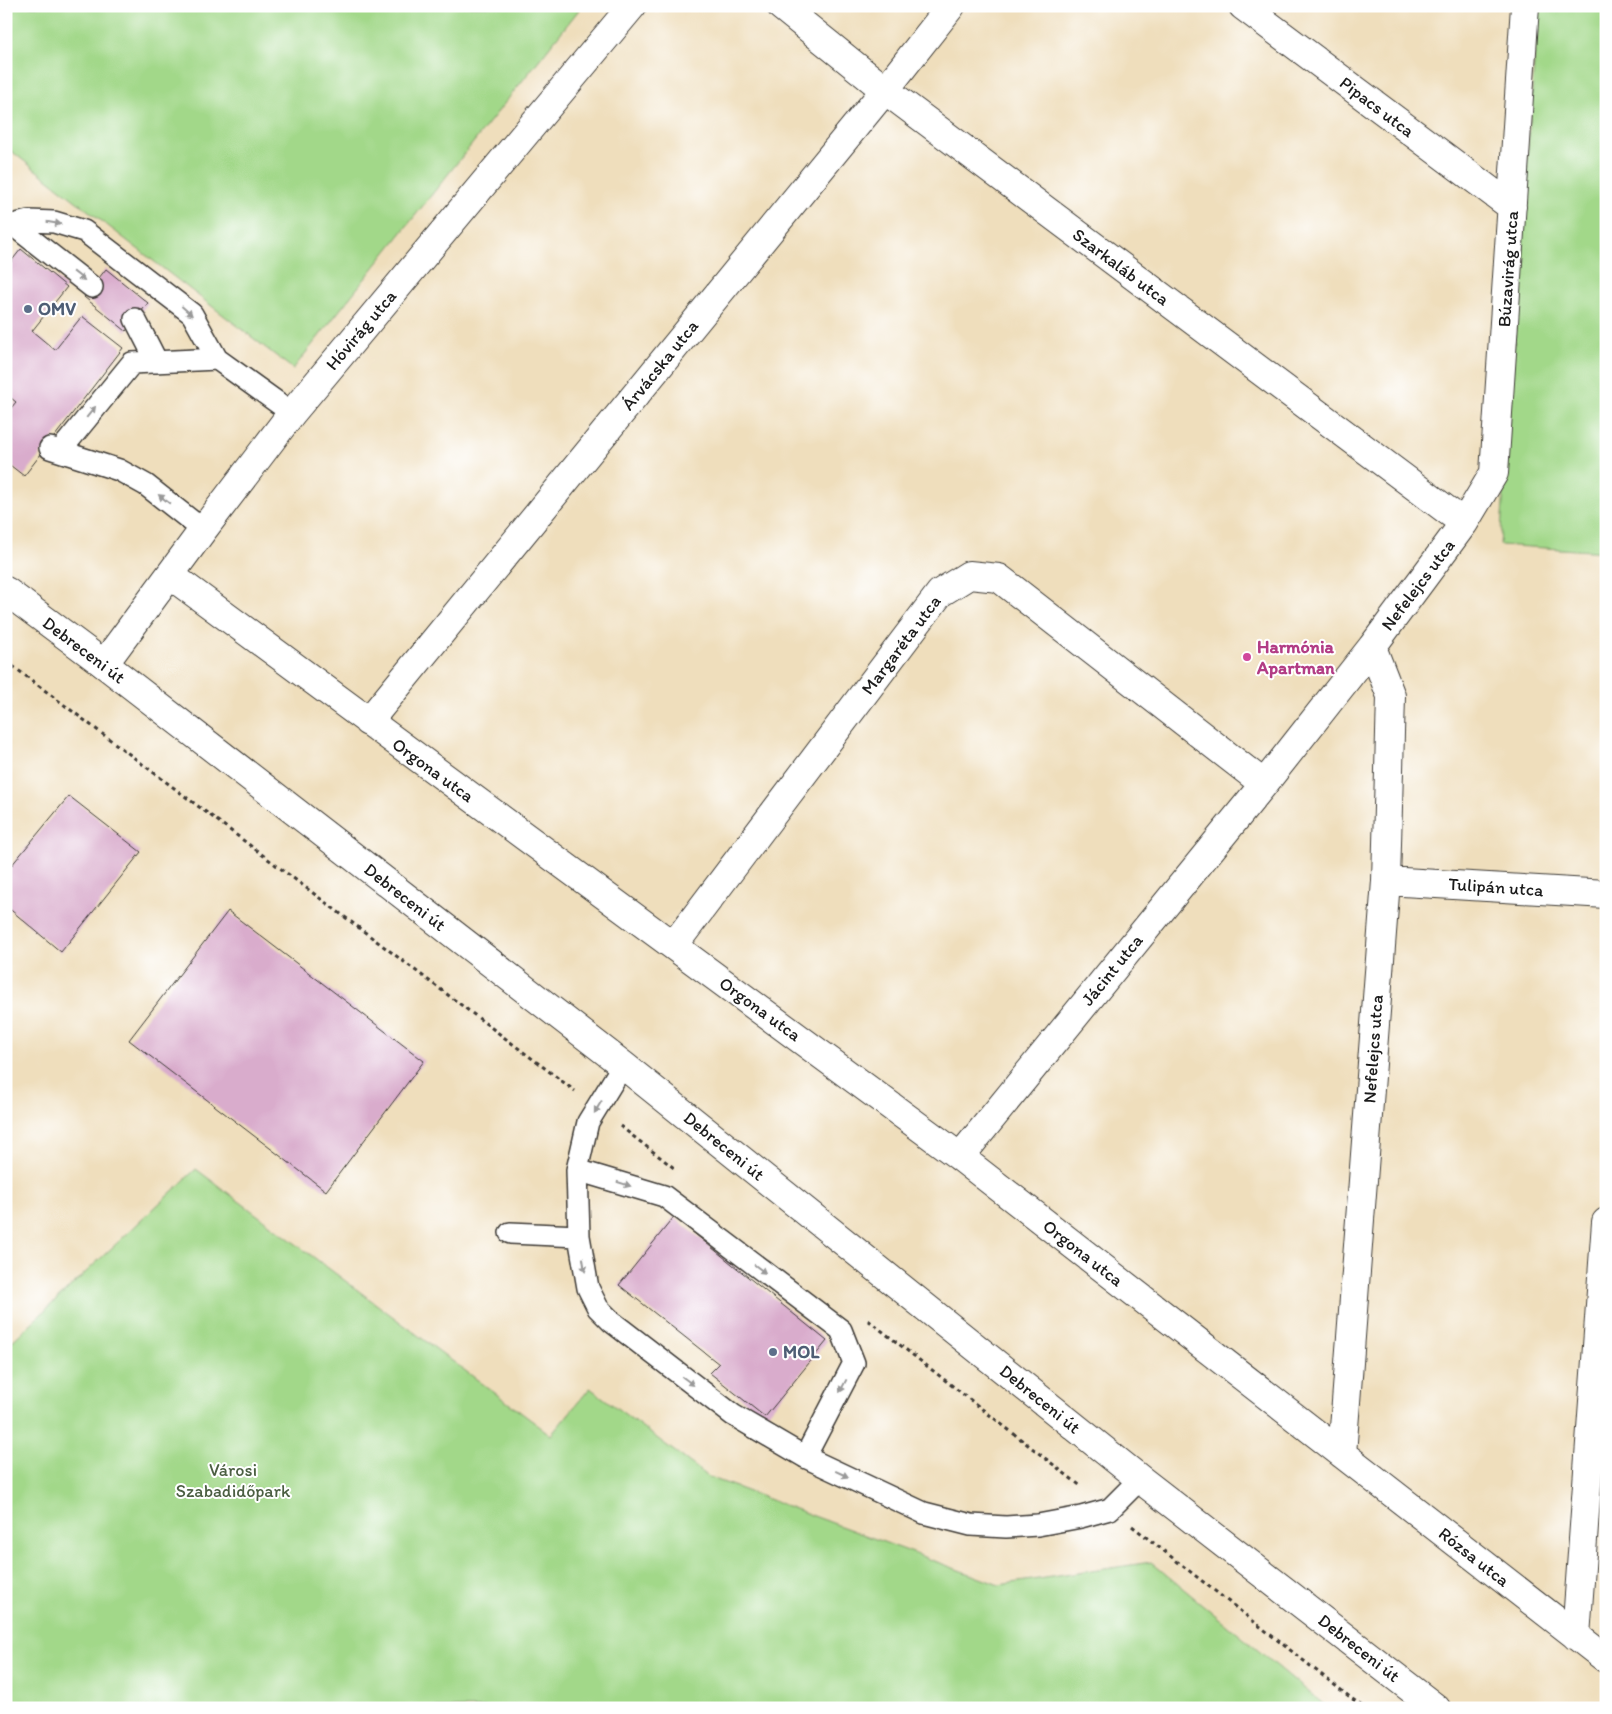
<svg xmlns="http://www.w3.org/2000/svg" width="1612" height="1714" viewBox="0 0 1612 1714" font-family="Itim,sans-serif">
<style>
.green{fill:#a2d889;stroke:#5f7a52}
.building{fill:#d9accc}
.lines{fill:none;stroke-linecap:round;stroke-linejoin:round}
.service-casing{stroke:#3c3934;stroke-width:24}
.minor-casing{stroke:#3c3934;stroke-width:30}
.tertiary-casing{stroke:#3c3934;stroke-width:30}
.path{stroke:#3c3934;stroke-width:3;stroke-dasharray:4 4;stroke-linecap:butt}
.service{stroke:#fff;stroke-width:21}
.minor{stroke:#fff;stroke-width:28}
.tertiary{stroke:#fff;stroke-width:28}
.oneway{fill:#999}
.service-dot{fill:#5c6f8a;stroke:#fff;stroke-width:2}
.hotel-dot{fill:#d1479c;stroke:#fff;stroke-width:2}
.labels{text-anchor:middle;stroke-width:4;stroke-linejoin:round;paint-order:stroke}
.street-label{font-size:18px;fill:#1c1c1c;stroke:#fff}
.service-label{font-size:18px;font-weight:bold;fill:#4e5e75;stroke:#fff;text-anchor:start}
.hotel-label{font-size:18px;font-weight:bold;fill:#b23c85;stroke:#fff;text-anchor:start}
.park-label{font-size:18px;fill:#4b5e42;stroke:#fff}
</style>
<rect width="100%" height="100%" fill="#fff"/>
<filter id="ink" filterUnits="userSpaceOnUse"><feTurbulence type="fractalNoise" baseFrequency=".02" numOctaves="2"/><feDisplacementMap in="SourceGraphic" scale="10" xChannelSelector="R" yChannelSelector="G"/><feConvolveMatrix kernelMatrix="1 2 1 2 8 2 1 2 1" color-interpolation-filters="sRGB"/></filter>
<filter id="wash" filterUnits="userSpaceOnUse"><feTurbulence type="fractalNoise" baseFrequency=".0096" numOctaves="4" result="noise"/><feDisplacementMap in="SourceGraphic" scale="20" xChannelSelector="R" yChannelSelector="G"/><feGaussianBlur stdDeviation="1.12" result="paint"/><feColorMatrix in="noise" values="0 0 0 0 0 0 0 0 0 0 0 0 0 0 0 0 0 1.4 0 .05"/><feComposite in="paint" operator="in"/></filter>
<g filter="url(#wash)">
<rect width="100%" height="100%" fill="#efdebc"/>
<path class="green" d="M6,6H582L293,369L6,147Z
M1538,6H1606V552L1500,545Z
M196,1169L551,1435L590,1388L709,1477L999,1585L1151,1562L1328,1708H6V1347Z"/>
<g id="blocks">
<path class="building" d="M21,249L67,287L32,331L55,350L82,316L123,348L24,476L6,462V414L16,402L6,394V268Z
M106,269L148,303L126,331L84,297Z
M69,796L141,852L61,952L6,906V872Z
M228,911L424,1061L326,1191L129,1040Z
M674,1217L827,1341L765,1417L710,1373L719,1364L619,1285Z"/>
</g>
</g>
<g filter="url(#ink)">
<use href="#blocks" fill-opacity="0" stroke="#3c3934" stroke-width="1"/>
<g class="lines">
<defs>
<path id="service" d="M13,225L92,287
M6,228L13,225L29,221L54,222L84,231L192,314L217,359L292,413
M135,319L157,362
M50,448L119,470L146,485L203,530
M61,450L132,363L217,359
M623,1065L588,1122L577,1170L579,1236L588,1288L598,1308L612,1322L733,1415L805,1457L924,1513L971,1525L1006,1527L1038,1525L1081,1517L1110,1509L1140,1479
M577,1170L664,1196L841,1330L854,1363L805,1457
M510,1233L579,1236"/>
<path id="minor" d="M781,6L885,90L1464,523
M1243,6L1512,207
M170,575L960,1157L1606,1659
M104,664L203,530L292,413L632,6
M368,722L885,90L951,6
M1386,881L1606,894
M674,945L940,593L969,575L999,578L1264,784
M960,1157L1264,784L1372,647L1464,523L1494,473L1525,6
M1342,1454L1386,881L1391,696L1372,647
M1576,1636L1606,1222"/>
<path id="tertiary" d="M6,591L104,664L623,1065L1140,1479L1436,1708"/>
</defs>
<use href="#service" class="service-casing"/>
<use href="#minor" class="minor-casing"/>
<use href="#tertiary" class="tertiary-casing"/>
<path class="path" d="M6,661L575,1091
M620,1126L674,1168
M868,1320L1082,1487
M1132,1526L1364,1708"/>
<use href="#service" class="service"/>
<use href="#minor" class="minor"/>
<use href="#tertiary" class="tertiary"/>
</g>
<defs><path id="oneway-solid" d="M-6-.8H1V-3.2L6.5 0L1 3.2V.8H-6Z" transform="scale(1.25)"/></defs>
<g class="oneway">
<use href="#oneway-solid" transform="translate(54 223) rotate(9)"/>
<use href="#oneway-solid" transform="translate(79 276) rotate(38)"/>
<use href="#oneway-solid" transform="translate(187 311) rotate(42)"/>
<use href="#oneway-solid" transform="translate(91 412) rotate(-51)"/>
<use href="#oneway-solid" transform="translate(164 499) rotate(-142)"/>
<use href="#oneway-solid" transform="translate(598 1107) rotate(121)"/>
<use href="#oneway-solid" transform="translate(624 1184) rotate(17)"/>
<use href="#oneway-solid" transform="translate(584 1265) rotate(81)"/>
<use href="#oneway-solid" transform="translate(760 1269) rotate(37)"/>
<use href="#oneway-solid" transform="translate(688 1381) rotate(37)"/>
<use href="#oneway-solid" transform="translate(843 1386) rotate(118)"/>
<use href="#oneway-solid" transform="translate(842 1474) rotate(25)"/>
</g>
</g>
<g class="service-dot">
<circle cx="28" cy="309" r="5"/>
<circle cx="773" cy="1352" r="5"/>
</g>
<circle class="hotel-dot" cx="1247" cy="657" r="5"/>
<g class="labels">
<g class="street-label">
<text transform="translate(1377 107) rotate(37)" y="6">Pipacs utca</text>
<text transform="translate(1121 267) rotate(37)" y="6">Szarkaláb utca</text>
<text transform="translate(1508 269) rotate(-86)" y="6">Búzavirág utca</text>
<text transform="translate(361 330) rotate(-50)" y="6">Hóvirág utca</text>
<text transform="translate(660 365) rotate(-51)" y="6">Árvácska utca</text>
<text transform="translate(1418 585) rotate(-53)" y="6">Nefelejcs utca</text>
<text transform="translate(901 645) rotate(-53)" y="6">Margaréta utca</text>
<text transform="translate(84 650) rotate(37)" y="6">Debreceni út</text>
<text transform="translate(433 770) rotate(36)" y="6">Orgona utca</text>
<text transform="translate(1496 887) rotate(4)" y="6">Tulipán utca</text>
<text transform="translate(405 897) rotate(38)" y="6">Debreceni út</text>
<text transform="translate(1112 970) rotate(-51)" y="6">Jácint utca</text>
<text transform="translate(760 1009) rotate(36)" y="6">Orgona utca</text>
<text transform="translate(1373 1049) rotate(-86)" y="6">Nefelejcs utca</text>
<text transform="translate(724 1146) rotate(39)" y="6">Debreceni út</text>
<text transform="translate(1083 1253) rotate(38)" y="6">Orgona utca</text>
<text transform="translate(1040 1399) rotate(39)" y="6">Debreceni út</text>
<text transform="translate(1474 1557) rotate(38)" y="6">Rózsa utca</text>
<text transform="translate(1359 1648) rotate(38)" y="6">Debreceni út</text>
</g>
<g class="service-label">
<text x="38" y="315">OMV</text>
<text x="783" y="1358">MOL</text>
</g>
<g class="hotel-label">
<text x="1257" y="653">Harmónia<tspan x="1257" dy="21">Apartman</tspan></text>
</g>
<g class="park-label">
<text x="233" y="1476">Városi<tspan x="233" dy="21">Szabadidőpark</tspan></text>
</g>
</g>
<rect width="1612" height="1714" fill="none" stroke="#fff" stroke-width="25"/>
</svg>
